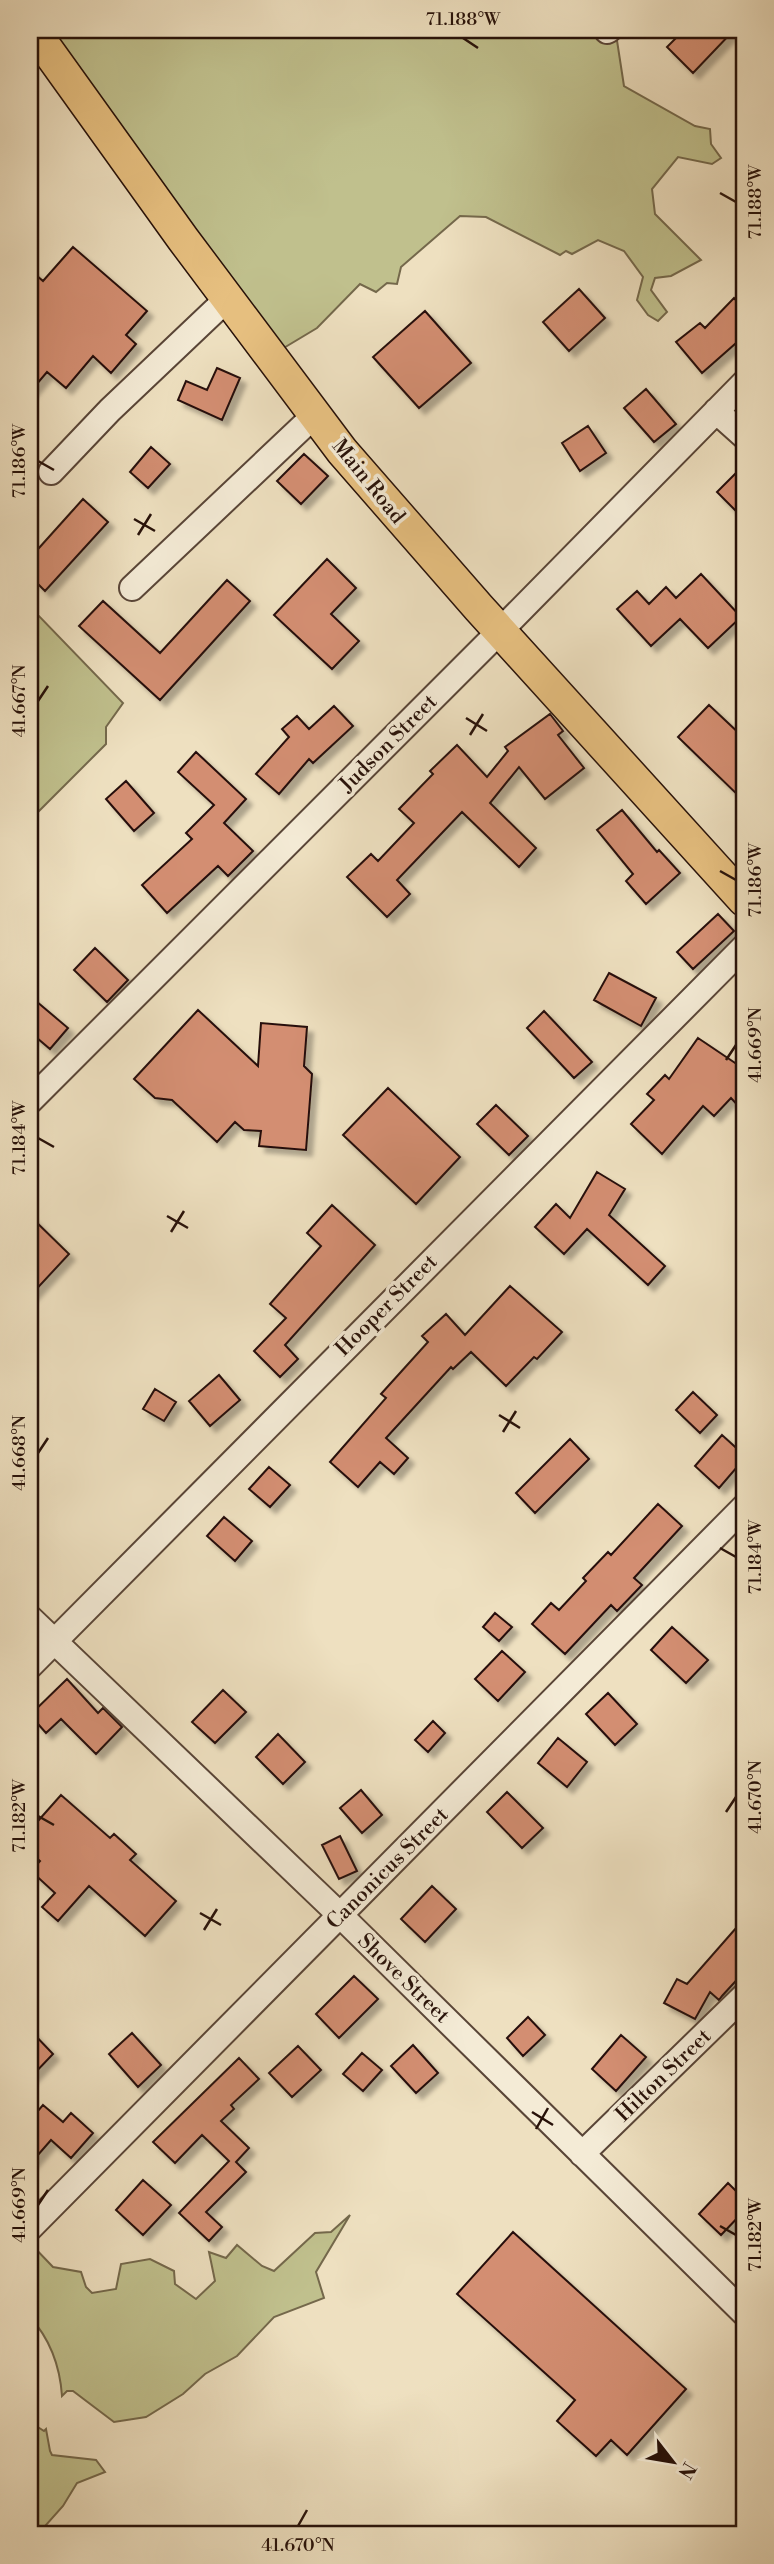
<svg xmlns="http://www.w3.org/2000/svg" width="774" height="2564" viewBox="0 0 774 2564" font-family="'Libre Bodoni',serif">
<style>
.green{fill:#c0c08d;stroke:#74684b;stroke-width:2}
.building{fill:#d38e72;stroke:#271109;stroke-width:2;filter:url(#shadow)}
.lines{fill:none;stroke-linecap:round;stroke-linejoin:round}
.minor-casing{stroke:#594537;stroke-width:28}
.major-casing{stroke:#271109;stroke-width:35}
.minor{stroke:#f4ebd6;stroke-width:24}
.major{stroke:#e7c080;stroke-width:32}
.ticks{fill:none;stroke:#271109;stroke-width:2.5}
.labels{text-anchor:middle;stroke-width:7;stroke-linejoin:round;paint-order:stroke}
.street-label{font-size:21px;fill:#271109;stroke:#f4ebd6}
.neatline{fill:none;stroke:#271109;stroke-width:2.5}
.ticks-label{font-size:18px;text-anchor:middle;fill:#271109}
</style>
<defs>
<filter id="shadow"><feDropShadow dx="6" dy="6" stdDeviation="2" flood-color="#0004"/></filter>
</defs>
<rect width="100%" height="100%" fill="#eee0c0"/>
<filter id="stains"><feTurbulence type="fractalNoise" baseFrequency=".00286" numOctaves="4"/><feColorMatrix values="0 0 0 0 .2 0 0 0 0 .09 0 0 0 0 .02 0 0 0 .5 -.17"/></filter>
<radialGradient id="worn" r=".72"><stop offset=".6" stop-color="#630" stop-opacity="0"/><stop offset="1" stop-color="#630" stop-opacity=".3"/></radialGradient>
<path class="green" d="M35,30H601L616,34L624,86L695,126L710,129L711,144L721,158L712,164L678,157L652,189L655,214L701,260L671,276L655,278L651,290L667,312L658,321L648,315L637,300L643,277L624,251L598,240L572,254L566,251L560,255L486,217L460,216L401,267L397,284L387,283L376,292L360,284L317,328L272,355Z
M30,613L39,616L123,703L106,727V744L30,820Z
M350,2215L316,2272L324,2298L274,2317L237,2356L205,2374L183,2394L146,2417L114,2422L73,2391H67L62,2396C60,2367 50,2339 30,2317V2243L53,2267L81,2272L86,2287L92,2293L116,2289L121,2264L150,2259L174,2271L175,2284L196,2299L215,2281L209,2252L226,2258L237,2245L262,2266L274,2271L315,2233L331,2232Z
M30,2422L44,2431L46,2429L50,2451L52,2455L96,2460L105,2472L77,2483L63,2506L38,2534H30Z"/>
<path class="building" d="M684,30H734L693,73L667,47Z
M73,247L147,311L126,335L136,344L111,373L93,356L66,388L47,372L30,392V270L43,281Z
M579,289L605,318L569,351L543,322Z
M734,298L744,309V336L702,373L676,342L700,323L705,328Z
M425,311L471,363L419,408L373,357Z
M217,368L240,378L222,420L178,400L186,381L207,390Z
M646,389L676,424L654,442L624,408Z
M588,426L606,453L580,471L562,443Z
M151,447L170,464L148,488L130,472Z
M304,454L328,476L301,504L277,481Z
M744,465V519L717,492Z
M83,499L108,522L45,591L30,576V558Z
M327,559L356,588L331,614L359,641L332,669L274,615Z
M701,574L741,617L708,648L680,619L651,646L617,609L637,591L649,604L666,587L676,598Z
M227,580L250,601L160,700L79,626L103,601L160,653Z
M709,705L744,738V801L678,737Z
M334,706L353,726L313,763L309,759L279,794L256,774L289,737L282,729L297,716L309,729Z
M550,714L563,731L558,735L584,768L545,799L519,767L490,803L536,848L519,867L462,812L397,880L410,894L387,917L347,877L371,854L378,861L414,823L399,809L433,774L430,771L457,745L487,777L508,751L505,747Z
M196,752L246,799L224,823L253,851L228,876L218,866L167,913L142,885L192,839L186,833L214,805L178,772Z
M126,781L154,813L134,831L106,799Z
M622,810L657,852L659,850L680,873L646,904L626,881L633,874L597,830Z
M718,914L734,931L693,969L677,952Z
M95,948L128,980L107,1002L74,970Z
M609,973L656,998L641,1026L594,1000Z
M30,996L68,1028L50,1049L30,1032Z
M198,1010L258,1066L261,1023L307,1027L304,1066L312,1074L306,1150L259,1146L261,1131L244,1130L235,1122L217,1142L172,1100L155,1098L134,1079Z
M544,1011L592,1062L574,1078L527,1028Z
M698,1038L744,1069V1112L731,1098L714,1116L703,1106L662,1154L631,1124L654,1100L647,1094L665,1075L669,1079Z
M388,1088L460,1157L416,1204L343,1135Z
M496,1105L528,1136L509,1155L477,1124Z
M597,1172L625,1189L609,1215L665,1266L648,1285L587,1229L564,1254L535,1227L556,1204L570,1218Z
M332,1205L375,1245L285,1345L298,1359L280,1377L254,1351L286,1318L270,1304L321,1246L307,1233Z
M30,1216L69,1254L30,1296Z
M510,1286L562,1332L537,1359L534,1357L506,1386L471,1352L453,1369L451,1367L386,1438L408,1458L394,1474L380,1462L358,1487L330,1462L386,1398L381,1394L428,1342L422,1336L446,1314L465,1335Z
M219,1375L240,1400L210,1426L189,1401Z
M155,1389L176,1402L164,1421L143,1409Z
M693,1392L717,1415L700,1433L676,1410Z
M722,1435L744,1455V1459L719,1488L695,1466Z
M570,1439L589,1459L535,1513L516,1493Z
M269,1467L290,1485L270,1507L249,1489Z
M658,1504L682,1526L634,1578L642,1585L617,1611L611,1605L565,1654L532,1624L551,1603L559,1610L586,1581L583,1578L608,1552L611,1555Z
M224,1517L252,1541L235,1561L207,1536Z
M495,1613L512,1627L499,1641L483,1627Z
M672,1627L708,1660L686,1683L651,1650Z
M502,1651L525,1672L498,1701L475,1679Z
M67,1679L98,1713L103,1708L122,1727L96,1754L61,1719L46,1733L30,1715Z
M223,1690L246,1712L215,1743L192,1722Z
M608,1693L637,1724L615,1745L586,1714Z
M433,1721L445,1733L428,1752L415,1740Z
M278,1734L305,1762L283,1784L256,1757Z
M558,1738L587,1762L567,1787L538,1763Z
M361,1790L382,1815L362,1833L340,1808Z
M507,1792L543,1828L522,1848L487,1812Z
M61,1795L110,1838L114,1834L136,1854L130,1860L176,1901L145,1936L89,1886L58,1921L42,1907L55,1893L31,1871L40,1861L30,1852V1830Z
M340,1836L357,1871L339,1879L322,1845Z
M432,1886L456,1909L425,1942L401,1919Z
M744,1919V1972L722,1996L719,2000L710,1992L695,2019L664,2003L677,1979L687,1984Z
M354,1976L378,1999L339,2038L316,2014Z
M528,2017L545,2035L523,2056L507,2038Z
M30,2030L53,2054L30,2078Z
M132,2033L161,2065L138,2087L109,2054Z
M621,2035L646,2057L616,2091L592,2069Z
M413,2045L438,2073L416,2093L391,2066Z
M298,2046L321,2070L292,2097L269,2073Z
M362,2053L382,2070L363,2091L343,2074Z
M239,2058L259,2079L231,2105L234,2109L221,2121L249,2148L236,2162L246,2172L206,2212L222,2227L209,2241L179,2213L229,2161L202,2135L175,2163L153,2142Z
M43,2105L63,2122L71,2113L93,2133L71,2158L51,2140L30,2164V2120Z
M143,2180L171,2205L143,2235L116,2210Z
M728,2183L744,2199V2211L721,2235L699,2214Z
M513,2232L686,2389L627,2455L611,2440L596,2456L557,2421L575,2400L457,2294Z"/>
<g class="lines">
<defs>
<path id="minor" d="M607,31L609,30
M716,411L744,436
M51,472L110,410L227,299
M132,588L316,414
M30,1101L500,631L744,383
M30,1618L340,1915L744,2313
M30,1666L744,947
M582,2154L744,1996
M30,2228L744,1507"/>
<path id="major" d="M33,30L183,239L342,451L479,608L744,900"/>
</defs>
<use href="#minor" class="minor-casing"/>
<use href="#major" class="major-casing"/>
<use href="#minor" class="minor"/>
<use href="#major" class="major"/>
</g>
<path class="ticks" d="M463,38L478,48M720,193L736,202M38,461L54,470M134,519L155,531M138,535L151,514M38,701L48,686M466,718L487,731M470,735L483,714M720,871L736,880M726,1060L736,1045M38,1138L54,1147M167,1216L188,1228M171,1232L184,1211M499,1415L520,1428M503,1432L516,1411M38,1453L48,1438M720,1548L736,1557M726,1812L736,1797M38,1816L54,1825M200,1913L221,1925M204,1930L217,1909M532,2112L553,2125M536,2129L548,2108M38,2205L48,2190M720,2226L736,2235M298,2526L307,2510"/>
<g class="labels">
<g class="street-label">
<text transform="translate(369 481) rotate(51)" y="7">Main Road</text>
<text transform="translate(388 743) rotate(-45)" y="7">Judson Street</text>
<text transform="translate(386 1305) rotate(-45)" y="7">Hooper Street</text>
<text transform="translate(387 1868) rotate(-45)" y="7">Canonicus Street</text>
<text transform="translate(404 1978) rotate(44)" y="7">Shove Street</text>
<text transform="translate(663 2075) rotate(-44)" y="7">Hilton Street</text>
</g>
</g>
<rect width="774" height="2564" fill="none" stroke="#eee0c0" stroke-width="77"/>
<g transform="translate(673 2462) rotate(121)" stroke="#f4ebd6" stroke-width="5" paint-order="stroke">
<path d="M0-5L12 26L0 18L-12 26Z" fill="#271109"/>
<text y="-10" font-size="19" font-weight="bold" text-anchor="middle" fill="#271109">N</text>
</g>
<rect x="38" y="38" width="698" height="2488" class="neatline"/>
<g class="ticks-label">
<text x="463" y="25">71.188°W</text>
<text transform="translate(755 202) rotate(-90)" y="6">71.188°W</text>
<text transform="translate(19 461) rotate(-90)" y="6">71.186°W</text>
<text transform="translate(19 701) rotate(-90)" y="6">41.667°N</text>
<text transform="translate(755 880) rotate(-90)" y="6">71.186°W</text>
<text transform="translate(755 1045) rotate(-90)" y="6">41.669°N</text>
<text transform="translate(19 1138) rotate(-90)" y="6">71.184°W</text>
<text transform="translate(19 1453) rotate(-90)" y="6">41.668°N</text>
<text transform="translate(755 1557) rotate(-90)" y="6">71.184°W</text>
<text transform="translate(755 1797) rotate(-90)" y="6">41.670°N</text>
<text transform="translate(19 1816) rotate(-90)" y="6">71.182°W</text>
<text transform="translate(19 2205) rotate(-90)" y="6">41.669°N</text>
<text transform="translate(755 2235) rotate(-90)" y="6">71.182°W</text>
<text x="298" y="2551">41.670°N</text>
</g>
<rect width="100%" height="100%" filter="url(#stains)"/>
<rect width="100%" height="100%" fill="url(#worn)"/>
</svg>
